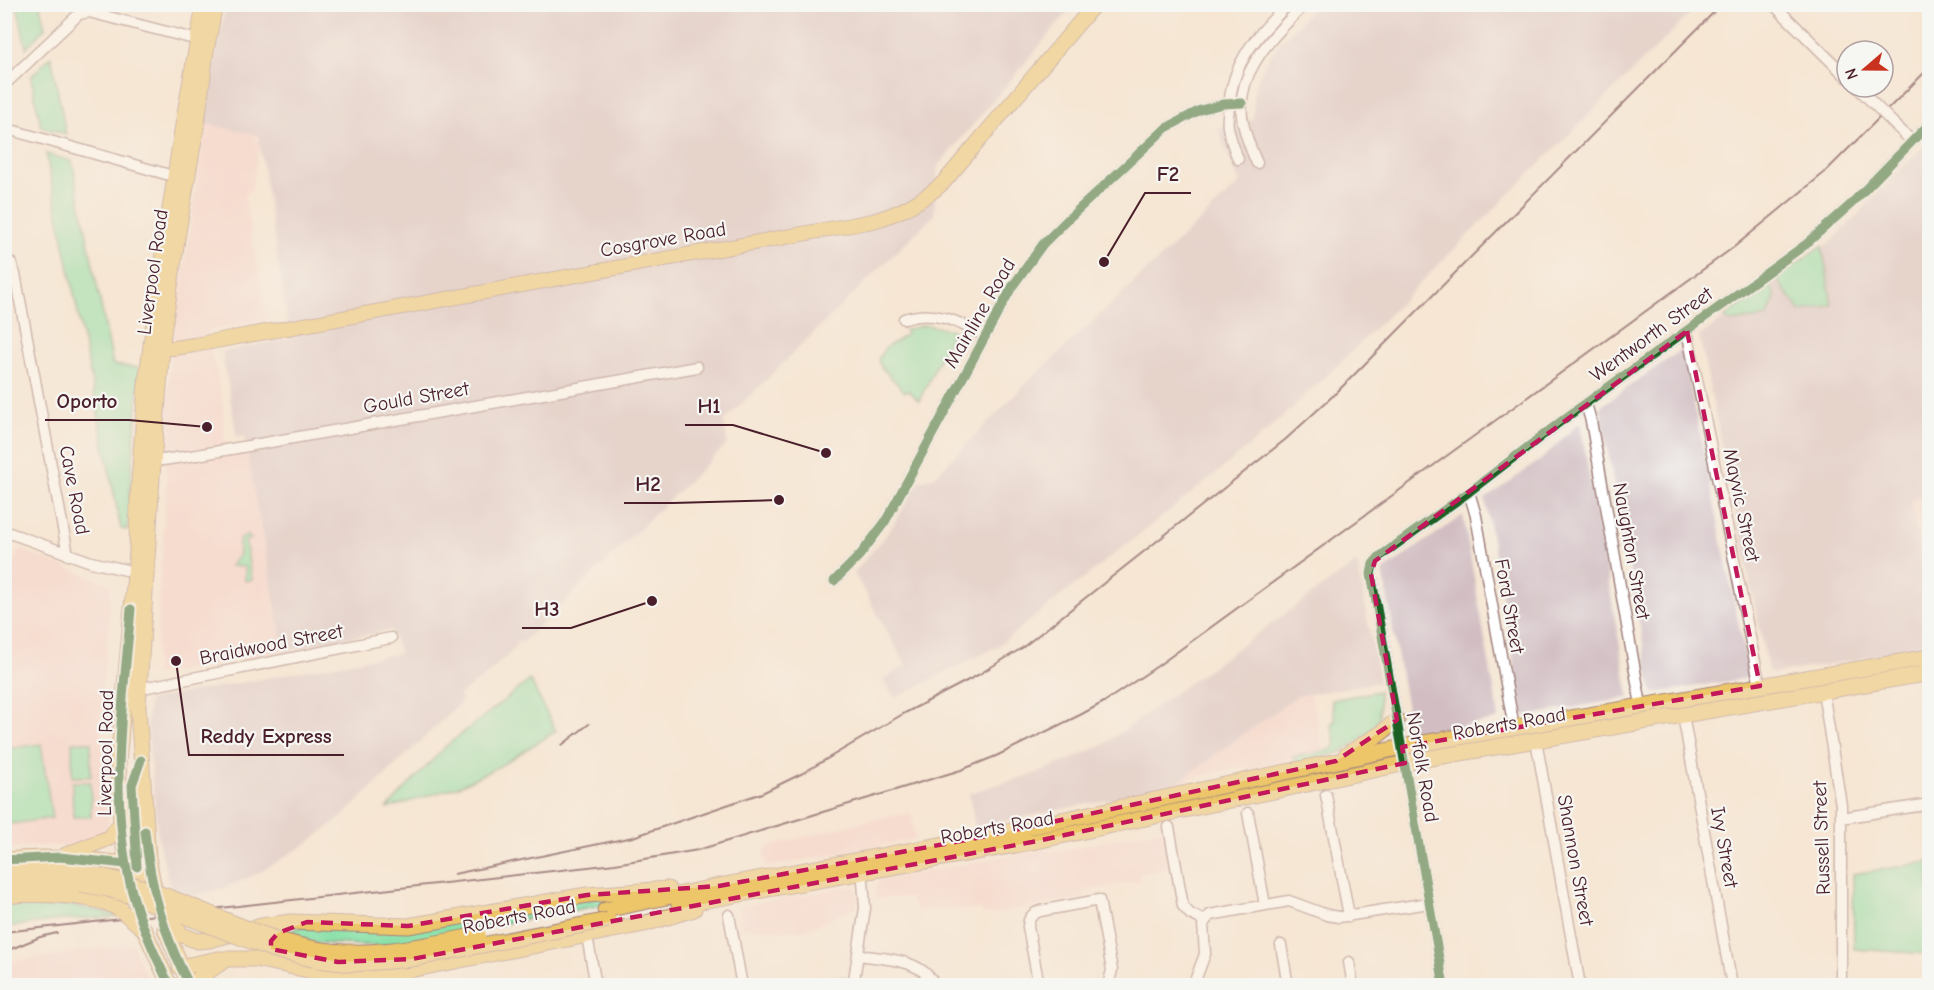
<svg xmlns="http://www.w3.org/2000/svg" width="1934" height="990" viewBox="0 0 1934 990" font-family="'Comic Neue',sans-serif">
<style>
.built{fill:#f7d0cb}
.industrial{fill:#d2bec2}
.green{fill:#87e0a6;stroke:#688068;stroke-width:1.5}
.lines{fill:none;stroke-linecap:round;stroke-linejoin:round}
.minor-casing{stroke:#a0827f;stroke-width:13}
.major-casing{stroke:#a0827f;stroke-width:16}
.highway-casing{stroke:#a0827f;stroke-width:17}
.minor{stroke:#fff;stroke-width:10}
.major{stroke:#ecc669;stroke-width:14}
.highway{stroke:#ecc669;stroke-width:15}
.rail{stroke:#4a1f2b;stroke-width:2}
.minor-bridge-casing{stroke:#a0827f;stroke-width:13;stroke-linecap:butt}
.highway-bridge-casing{stroke:#a0827f;stroke-width:17;stroke-linecap:butt}
.minor-bridge{stroke:#fff;stroke-width:10}
.highway-bridge{stroke:#ecc669;stroke-width:15}
.cycleway-casing{stroke:#f6f6f2;stroke-width:13}
.cycleway{stroke:#1b5e20;stroke-width:9}
.marked{fill:none;stroke:#c2185b;stroke-width:4.5;stroke-dasharray:12 8;stroke-linejoin:round}
.labels{text-anchor:middle;stroke-width:4.5;stroke-linejoin:round;paint-order:stroke}
.street-label{font-size:20px;fill:#4a1f2b;stroke:#f6f6f2}
.leader{fill:none;stroke:#4a1f2b;stroke-width:2}
.callout-dot{fill:#4a1f2b;stroke:#f6f6f2;stroke-width:2}
.callout-label{font-size:21px;text-anchor:middle;font-weight:bold;fill:#4a1f2b;stroke:#f6f6f2;stroke-width:4.5;stroke-linejoin:round;paint-order:stroke}
</style>
<rect width="100%" height="100%" fill="#f6f6f2"/>
<filter id="ink" filterUnits="userSpaceOnUse"><feTurbulence type="fractalNoise" baseFrequency=".0167" numOctaves="2"/><feDisplacementMap in="SourceGraphic" scale="12" xChannelSelector="R" yChannelSelector="G"/><feConvolveMatrix kernelMatrix="1 2 1 2 8 2 1 2 1" color-interpolation-filters="sRGB"/></filter>
<filter id="wash" filterUnits="userSpaceOnUse"><feTurbulence type="fractalNoise" baseFrequency=".008" numOctaves="4" result="noise"/><feDisplacementMap in="SourceGraphic" scale="24" xChannelSelector="R" yChannelSelector="G"/><feGaussianBlur stdDeviation="1.35" result="paint"/><feColorMatrix in="noise" values="0 0 0 0 0 0 0 0 0 0 0 0 0 0 0 0 0 1.4 0 .05"/><feComposite in="paint" operator="in"/></filter>
<g filter="url(#wash)">
<rect width="100%" height="100%" fill="#f5e6d3"/>
<path class="built" d="M207,114L258,124L255,140L260,142L251,191L246,193L245,198L267,320L209,330L211,354L217,374L223,410L224,439L249,458L284,651L155,675L167,473L165,450L170,366Z
M1929,496V603L1911,500Z
M19,549L111,585L100,724L109,827L103,836L71,846H37L5,849L4,588H6Z
M1311,694L1324,753L1252,769L1238,767L1191,778L1182,784L1171,787L1297,696Z
M911,813L915,839L766,867L763,848L857,823Z
M1163,829L1170,869L1139,874L1140,881L1086,891L1083,893V898L983,915L982,909L916,910L910,898H875V888L878,881L1043,849L1054,852Z
M852,886L856,888L857,907L803,931L741,928L737,907Z
M132,944L143,970L152,985H5V964L19,960Z"/>
<path class="industrial" d="M226,5H1074L938,166L934,215L724,421L727,444L522,643L518,640L514,649L484,677L459,695L462,701L342,817L306,844L257,874L224,888L191,896L190,892L183,894L171,889L158,840L147,724L149,700L400,653L391,630L284,651L244,435L237,438L222,352L290,338L258,135L202,123Z
M1316,5H1699L1335,368L1267,431L1218,472L998,646L895,698L883,680L906,665L854,573L887,534L902,511L918,481L933,478L1030,380L1240,183L1224,147L1218,128L1253,119L1254,93L1258,79L1265,64L1277,46Z
M1929,140V496L1911,500L1929,603V647L1773,674L1768,670L1699,336L1833,240Z
M1681,350L1683,351L1749,675L1748,678L1654,693L1652,692L1600,407Z
M1578,424H1580L1629,696L1627,698L1527,716L1523,713L1485,499L1542,459Z
M1463,515L1499,718L1496,720L1415,735L1411,733L1383,571Z
M1357,562L1379,682L1297,696L1171,787L975,827L969,793L1041,772L1103,745Z"/>
<path class="green" d="M17,5H40L45,28L26,48Z
M51,56L66,134L41,127L31,77Z
M46,154L72,161L113,365L140,368L127,530L121,529Z
M1822,246L1832,305L1801,311L1776,279Z
M1770,284L1775,297L1767,317L1730,322L1725,317Z
M925,325L953,330L919,401L908,390L905,392L881,367L878,359L885,348L906,335L905,330Z
M247,535L251,539L245,541L252,580L245,581V567L230,566L239,555V540Z
M1929,663V668L1563,730L1562,725Z
M530,680L556,731L500,766L459,786L386,809L446,746Z
M1379,691C1379,705 1382,719 1373,730L1342,752L1296,764L1293,757C1303,755 1327,752 1333,748L1335,743L1331,723L1335,721L1331,700Z
M72,742H91V777H72Z
M41,744L52,818L5,825V749Z
M72,782H91V817H73Z
M1929,862V954L1854,949L1853,874Z
M644,894L607,904L383,946L319,943L285,935L299,927L321,928Z
M23,904L72,905L116,915L114,917L61,920L5,927L4,905Z
M846,977L844,985H772L800,980Z"/>
</g>
<g filter="url(#ink)">
<g class="lines">
<defs>
<path id="minor" d="M1773,4L1847,77
M4,85L79,14L89,12L198,40
M1892,122L1912,141
M4,128L180,178
M1238,159C1234,149 1230,138 1228,127C1227,121 1228,114 1229,108C1232,61 1257,36 1288,4
M1257,163C1251,150 1246,137 1243,123C1233,72 1273,37 1305,4
M4,258L11,263L15,274L68,555
M904,319C935,309 959,322 985,336
M1687,331L1760,686
M1586,404L1591,421L1641,705
M147,459L163,460L197,455L697,367
M1469,492L1476,516L1514,728
M4,531L91,562L135,572
M834,581L860,555L885,522L1012,287L1043,244L1068,219L1166,128L1200,110L1223,104L1242,103
M133,690L391,638
M1823,691L1841,805V986
M1683,715L1732,986
M1536,740L1580,986
M1326,795L1349,916
M1248,813L1265,905
M1841,818L1930,804
M1169,827L1183,906L1190,914L1205,921
M729,915L742,986
M587,936L596,986
M1281,945L1288,986
M858,955C884,959 922,958 935,986
M1349,962L1353,986
M853,986L865,908L862,867
M1039,986L1028,927C1028,919 1031,914 1040,911L1099,900L1112,970L1108,986
M1193,986L1205,954L1203,924L1210,915L1289,901L1327,915L1339,917L1429,903
M1444,986L1371,574L1373,564L1379,557L1469,492L1564,419L1805,245L1850,205L1930,123"/>
<path id="major" d="M152,348H174L194,345L873,221C901,213 923,201 944,182L1095,4"/>
<path id="highway" d="M1346,755L1380,734L1397,720
M66,855L109,838L121,823
M4,860C49,856 91,858 134,866
M4,873L41,870L81,873
M4,884L46,881L80,884
M133,895L126,864L121,823L118,763L137,552L138,498L146,384L162,261L183,125L203,11
M4,896C31,893 95,894 117,908
M110,903L129,893L137,875L132,794
M157,904L148,857L138,707L152,477L163,334L178,232L197,122L206,51L215,4
M679,905L1032,842L1425,759L1930,673
M605,910L719,886L982,837L1417,744L1930,657
M175,926L182,935L198,941L209,940L262,926L291,922L408,926L587,895L668,889
M144,929L170,986
M165,929L190,986
M180,967L218,959H256L322,973L349,975L389,974L644,924L694,909
M197,986L200,977L222,962"/>
</defs>
<use href="#minor" class="minor-casing"/>
<use href="#major" class="major-casing"/>
<use href="#highway" class="highway-casing"/>
<use href="#minor" class="minor"/>
<use href="#major" class="major"/>
<use href="#highway" class="highway"/>
<path class="rail" d="M562,745L589,724
M454,874L633,837L762,793L803,773L903,714L978,675L1022,648L1286,439L1336,393L1722,4
M4,932L615,864L698,850L961,770L996,756L1080,715L1104,702L1159,665L1734,247L1824,173L1930,67
M4,952L40,937L57,933"/>
<defs>
<path id="minor-bridge" d="M1857,87L1892,122"/>
<path id="highway-bridge" d="M81,873C162,883 232,932 311,948C368,959 422,946 478,935
M80,884L108,889L129,895L277,951L317,960L353,964L412,959L608,920
M158,906L175,926
M122,911L144,929"/>
</defs>
<use href="#minor-bridge" class="minor-bridge-casing"/>
<use href="#highway-bridge" class="highway-bridge-casing"/>
<use href="#minor-bridge" class="minor-bridge"/>
<use href="#highway-bridge" class="highway-bridge"/>
<defs>
<path id="cycleway" d="M834,581L860,555L885,522L1012,287L1043,244L1068,219L1166,128L1200,110L1223,104L1242,103
M131,609C123,703 108,799 132,892C141,925 155,956 170,986
M145,831C150,886 164,937 190,986
M4,860L60,857L126,864
M137,867L132,785L141,760
M1444,986L1371,574L1373,564L1379,557L1469,492L1564,419L1805,245L1850,205L1930,123"/>
</defs>
<use href="#cycleway" class="cycleway-casing"/>
<use href="#cycleway" class="cycleway"/>
</g>
</g>
<path d="M0 0H1934V990H0ZM1687,331L1760,686L1402,747L1405,763L1032,842L412,959L338,962L271,949V941L278,933L307,922L408,926L587,895L719,886L982,837L1336,761L1397,720L1371,574L1375,561Z" fill="#f5e6d3" fill-opacity=".55" fill-rule="evenodd"/>
<path class="marked" d="M1687,331L1760,686L1402,747L1405,763L1032,842L412,959L338,962L271,949V941L278,933L307,922L408,926L587,895L719,886L982,837L1336,761L1397,720L1371,574L1375,561Z"/>
<g class="labels">
<g class="street-label">
<text transform="translate(663 239) rotate(-10)" y="7">Cosgrove Road</text>
<text transform="translate(152 272) rotate(-82)" y="7">Liverpool Road</text>
<text transform="translate(979 313) rotate(-60)" y="7">Mainline Road</text>
<text transform="translate(1651 334) rotate(-36)" y="7">Wentworth Street</text>
<text transform="translate(416 397) rotate(-10)" y="7">Gould Street</text>
<text transform="translate(75 490) rotate(79)" y="7">Cave Road</text>
<text transform="translate(1742 505) rotate(78)" y="7">Mayvic Street</text>
<text transform="translate(1632 551) rotate(80)" y="7">Naughton Street</text>
<text transform="translate(1510 606) rotate(80)" y="7">Ford Street</text>
<text transform="translate(271 644) rotate(-11)" y="7">Braidwood Street</text>
<text transform="translate(1509 723) rotate(-10)" y="7">Roberts Road</text>
<text transform="translate(105 753) rotate(-89)" y="7">Liverpool Road</text>
<text transform="translate(1423 767) rotate(80)" y="7">Norfolk Road</text>
<text transform="translate(997 827) rotate(-10)" y="7">Roberts Road</text>
<text transform="translate(1821 838) rotate(-92)" y="7">Russell Street</text>
<text transform="translate(1725 847) rotate(80)" y="7">Ivy Street</text>
<text transform="translate(1576 860) rotate(80)" y="7">Shannon Street</text>
<text transform="translate(519 916) rotate(-11)" y="7">Roberts Road</text>
</g>
</g>
<path class="leader" d="M1104 262L1145 193H1191M207 427L129 420H45M826 453L733 425H685M779 500L673 503H624M652 601L571 628H522M176 661L189 755H344"/>
<g class="callout-dot">
<circle cx="1104" cy="262" r="6"/>
<circle cx="207" cy="427" r="6"/>
<circle cx="826" cy="453" r="6"/>
<circle cx="779" cy="500" r="6"/>
<circle cx="652" cy="601" r="6"/>
<circle cx="176" cy="661" r="6"/>
</g>
<g class="callout-label">
<text x="1168" y="181">F2</text>
<text x="87" y="408">Oporto</text>
<text x="709" y="413">H1</text>
<text x="648" y="491">H2</text>
<text x="547" y="616">H3</text>
<text x="266" y="743">Reddy Express</text>
</g>
<rect width="1934" height="990" fill="none" stroke="#f6f6f2" stroke-width="24"/>
<g transform="translate(1865 69) rotate(250)"><circle r="28" fill="#f6f6f2" stroke="#b1a0a2" stroke-width="1.5"/>
<path d="M0-4.5L10 22L0 15L-10 22Z" fill="#c8321e"/>
<text y="-9" font-size="16" font-weight="bold" text-anchor="middle" fill="#4a1f2b">N</text>
</g>
</svg>
